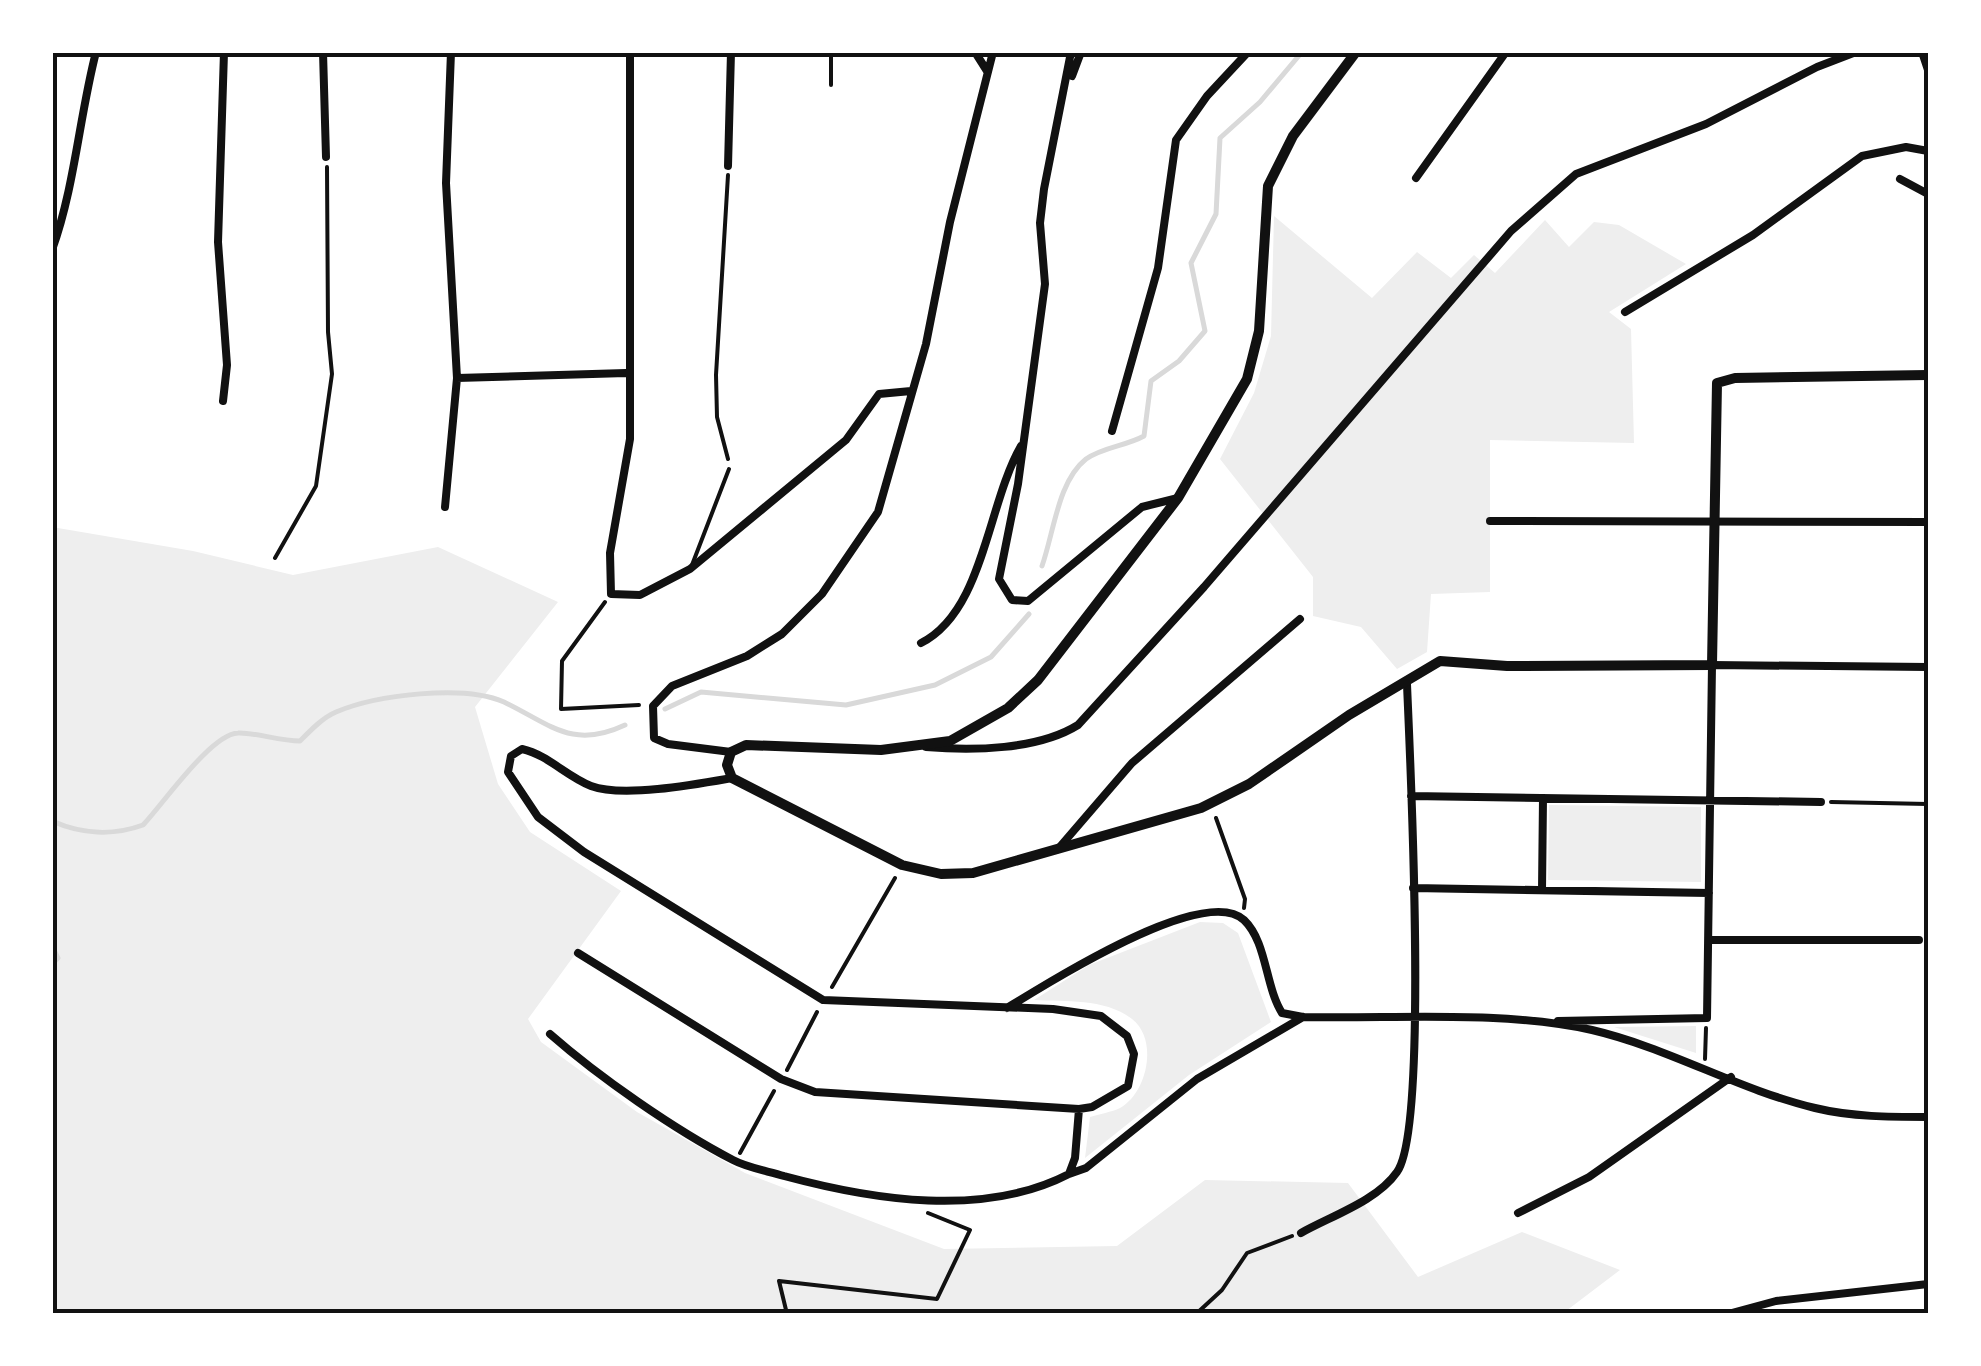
<svg xmlns="http://www.w3.org/2000/svg" width="1981" height="1366" viewBox="0 0 1981 1366" font-family="'Nunito Sans',sans-serif">
<style>
.green{fill:#eee}
.lines{fill:none;stroke-linecap:round;stroke-linejoin:round}
.stream{stroke:#d9d9d9;stroke-width:5}
.path{stroke:#111;stroke-width:4}
.service{stroke:#111;stroke-width:4}
.minor{stroke:#111;stroke-width:8}
.tertiary{stroke:#111;stroke-width:10}
.neatline{fill:none;stroke:#111;stroke-width:4}
</style>
<rect width="100%" height="100%" fill="#fff"/>
<path class="green" d="M1274,216L1372,298L1417,252L1451,278L1474,255L1495,273L1545,220L1569,247L1594,222L1619,225L1686,264L1609,312L1631,329L1634,443L1490,440V592L1431,594L1427,652L1397,669L1361,627L1313,616V577L1220,459L1254,393L1271,336Z
M52,527L193,551L293,575L438,547L558,602L475,707L498,784L530,832L621,891L528,1019L541,1042L637,1112L745,1173L944,1249L1117,1246L1205,1180L1348,1183L1418,1277L1522,1232L1620,1270L1562,1314L53,1313Z
M1549,805L1701,807V882L1548,880Z
M1200,922L1223,923L1238,933L1271,1022L1189,1075L1085,1158L1090,1117C1099,1114 1112,1112 1120,1108C1147,1093 1159,1040 1132,1019C1105,998 1066,1002 1034,1000L1089,965Z
M1696,1026V1053L1614,1027Z"/>
<g class="lines">
<path class="stream" d="M1042,566C1054,532 1058,481 1086,459C1103,447 1126,446 1144,436L1151,381L1179,361L1205,331L1191,263L1216,214L1220,138L1260,102L1302,52
M665,709L701,692L846,705L935,685L991,657L1029,614
M52,821C81,834 113,836 143,825C163,804 211,734 238,733C253,732 280,741 300,741C310,731 322,718 336,712C376,695 464,684 504,702C550,724 572,750 625,725
M52,946L58,958L52,964"/>
<path class="path" d="M728,459L717,417L716,375L728,175
M275,558L316,486L332,374L328,332L327,167
M605,602L562,661L561,709L639,705
M1831,802L1928,804
M1216,818L1245,899L1244,908
M832,987L895,878
M1705,1059L1706,1028
M787,1070L817,1012
M740,1153L774,1091
M787,1314L779,1281L937,1299L970,1230L928,1213
M1196,1314L1222,1290L1247,1253L1292,1236"/>
<path class="service" d="M831,52V85
M692,565L729,469"/>
<path class="minor" d="M323,52L326,157
M630,52V439L610,553L611,594L640,595L690,569L846,440L879,394L911,391
M975,52L987,71
M1071,52L1044,189L1040,223L1045,284L1018,484L999,579L1012,600L1028,601L1142,507L1178,498
M1424,52H1467
M1922,52L1928,70
M1072,76L1081,52
M728,166L731,52
M1416,178L1506,52
M1900,179L1928,194
M52,250C75,186 79,118 96,52
M1625,312L1753,235L1862,156L1906,147L1928,151
M457,378L626,373
M223,401L227,365L218,242L224,52
M1112,431L1158,268L1176,140L1207,96L1248,52
M445,507L457,378L446,183L451,52
M1490,521L1928,522
M921,643C984,611 987,505 1021,446
M926,747C972,751 1038,750 1078,725L1204,587L1511,231L1576,174L1706,124L1817,67L1856,52
M731,752L668,744L654,738L653,706L672,686L747,656L782,634L822,594L878,512L926,344L950,222L993,52
M1411,796L1821,802
M1058,849L1132,763L1300,619
M1413,888L1709,893
M1542,890L1543,798
M1709,940H1919
M578,953L781,1079L815,1092L1079,1109L1092,1107L1128,1086L1134,1054L1127,1036L1101,1016L1053,1009L823,1000L584,852L538,817L508,772L511,756L522,749C548,755 566,776 591,786C623,798 698,784 732,778
M1007,1008C1046,984 1204,883 1244,920C1267,942 1265,986 1282,1013L1303,1017C1397,1019 1500,1010 1592,1030C1669,1048 1739,1090 1815,1108C1852,1117 1890,1117 1928,1117
M1558,1021L1707,1018L1712,665L1928,667
M550,1034C599,1077 675,1130 733,1160C748,1168 768,1171 784,1176C873,1200 984,1218 1069,1174L1075,1158L1079,1109
M1069,1174L1086,1168L1197,1079L1303,1017
M1518,1213L1589,1177L1731,1077
M1301,1233C1331,1216 1377,1201 1397,1172C1429,1128 1410,759 1407,684
M1728,1314L1776,1301L1928,1284"/>
<path class="tertiary" d="M1356,52L1293,136L1268,186L1259,331L1247,379L1178,498L1038,680L1008,708L950,741L881,750L746,745L731,752L727,765L732,778L902,865L941,874L973,873L1201,808L1249,784L1349,715L1440,661L1507,666L1712,665L1717,383L1735,378L1928,375"/>
</g>
<rect width="1981" height="1366" fill="none" stroke="#ffffff" stroke-width="110"/>
<rect x="55" y="55" width="1871" height="1256" class="neatline"/>
</svg>
